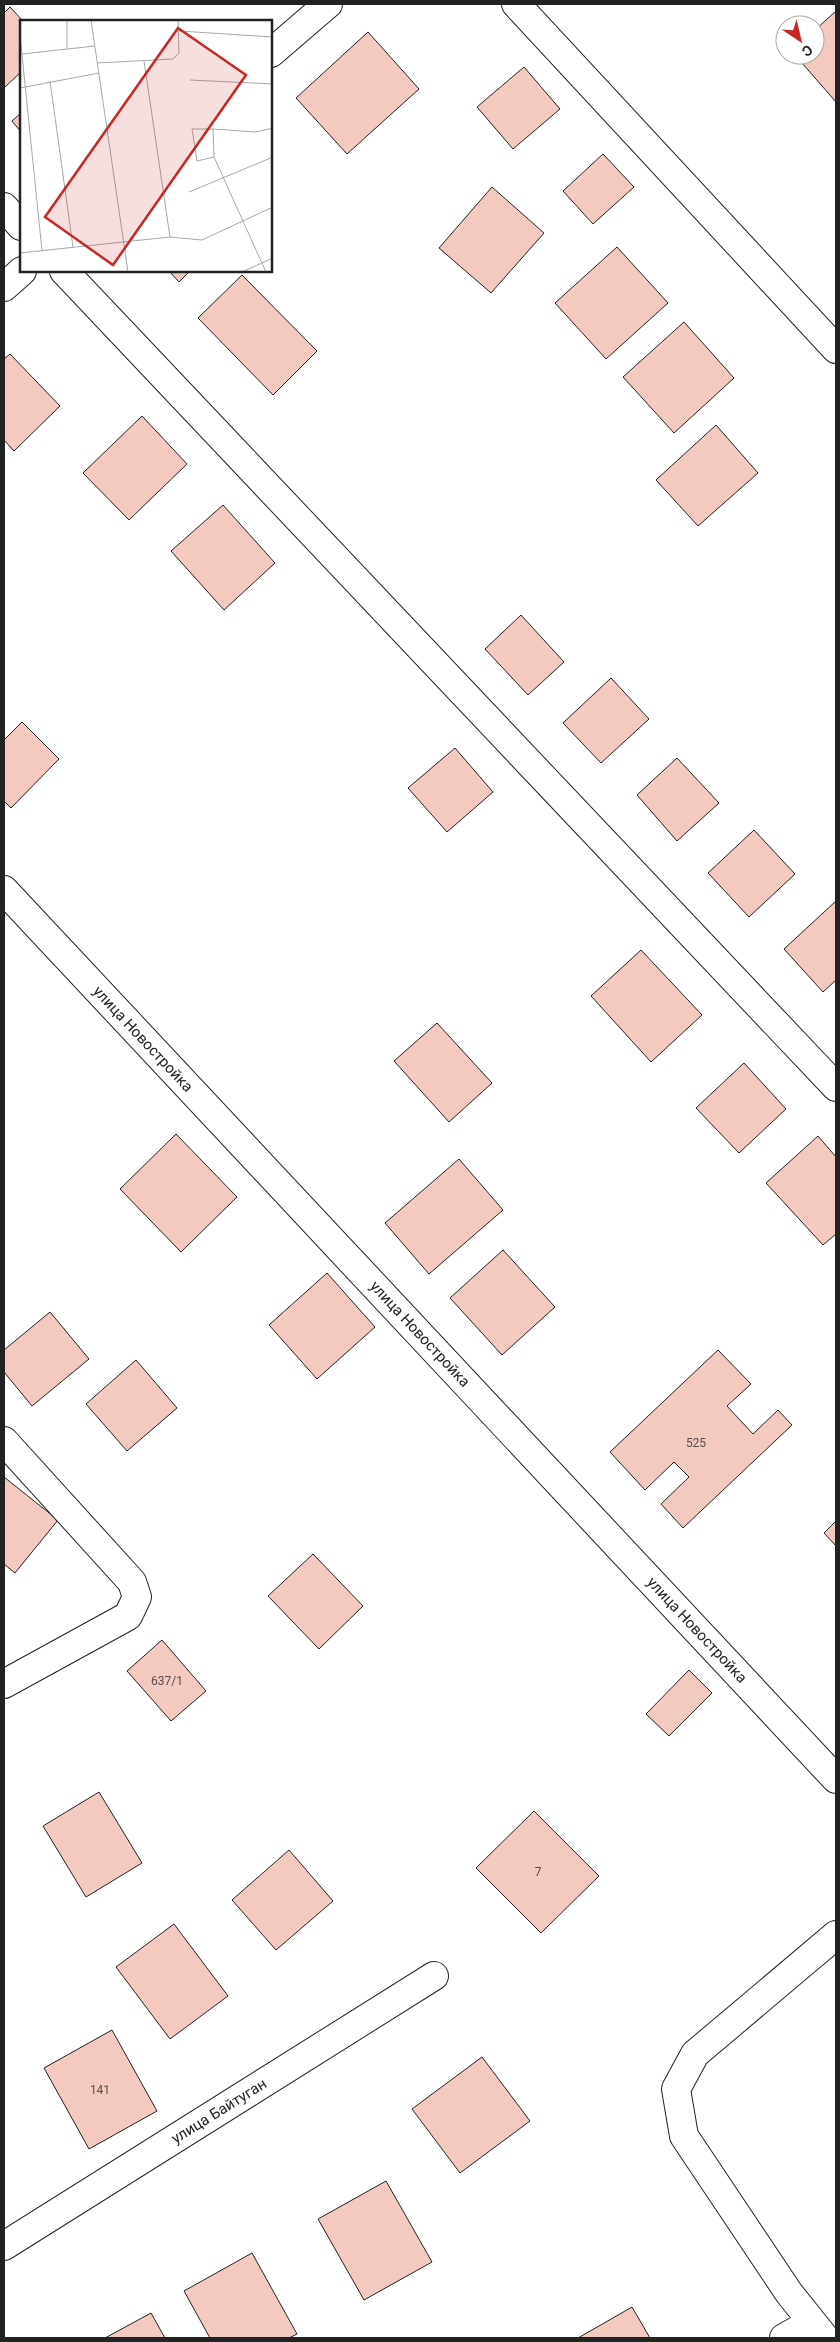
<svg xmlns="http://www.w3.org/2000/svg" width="840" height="2342" viewBox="0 0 840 2342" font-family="Roboto,sans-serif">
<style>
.building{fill:#f3c9c0;stroke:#222}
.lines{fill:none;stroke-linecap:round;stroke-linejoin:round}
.minor-casing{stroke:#222;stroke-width:30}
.minor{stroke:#fff;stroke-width:28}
.labels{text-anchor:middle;stroke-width:4;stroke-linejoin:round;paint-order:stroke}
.number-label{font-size:12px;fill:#564c4a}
.street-label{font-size:15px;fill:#222;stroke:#fff}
.inset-road{fill:none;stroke:#a7a7a7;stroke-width:1}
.view{fill:#c62828;fill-opacity:0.15;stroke:#c62828;stroke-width:2.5}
.inset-edge{fill:none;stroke:#222;stroke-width:2.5}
</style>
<rect width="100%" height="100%" fill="#fff"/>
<path class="building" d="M10,7L23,21L21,72L4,88V13Z
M836,11V102L795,55H815V30Z
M368,32L419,89L347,154L296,98Z
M524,67L560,109L513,149L477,107Z
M21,113V132L12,121Z
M603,154L634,187L593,224L563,191Z
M492,187L544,233L491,293L439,248Z
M617,247L668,303L606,359L555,303Z
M169,271H190L179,282Z
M242,275L317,351L273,395L198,318Z
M684,322L734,378L674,433L623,377Z
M10,354L60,406L14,451L4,440V359Z
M142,416L187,464L129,520L83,473Z
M716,425L758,473L698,526L656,480Z
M223,505L275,563L224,610L171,551Z
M521,615L564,662L528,695L485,649Z
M611,678L649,719L601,763L563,723Z
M22,722L59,759L11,808L4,801V740Z
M455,748L493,792L447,832L408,788Z
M677,758L719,803L677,841L637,795Z
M754,830L795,874L749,917L708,873Z
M836,901V980L823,992L784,949Z
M641,950L702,1015L651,1062L591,996Z
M437,1023L492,1083L449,1122L394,1061Z
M744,1063L786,1109L739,1153L696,1108Z
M176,1134L237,1197L181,1252L120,1189Z
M818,1136L836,1157V1234L823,1245L766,1183Z
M459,1159L503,1210L429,1274L385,1223Z
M503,1250L555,1307L502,1355L450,1298Z
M327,1273L375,1327L317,1379L269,1325Z
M50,1312L89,1359L32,1406L4,1372V1350Z
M718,1350L751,1384L727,1406L753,1434L778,1410L792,1425L683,1528L661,1504L689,1477L674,1462L645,1490L610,1452Z
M136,1360L177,1408L127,1451L86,1404Z
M4,1477L58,1520L15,1573L4,1564Z
M836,1521V1546L824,1533Z
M313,1554L363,1606L319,1649L268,1596Z
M162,1640L206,1691L171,1721L127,1671Z
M689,1670L712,1693L669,1736L646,1714Z
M99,1792L142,1863L86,1897L43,1826Z
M534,1811L599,1876L541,1933L476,1868Z
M289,1850L333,1901L276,1950L232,1900Z
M174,1924L228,1996L170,2039L116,1967Z
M112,2030L157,2111L89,2149L44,2068Z
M482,2057L530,2121L460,2173L412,2109Z
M386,2181L432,2262L364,2300L318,2219Z
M252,2253L297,2334L289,2338H210L184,2291Z
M632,2307L650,2338H578Z
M151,2313L165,2338H105Z"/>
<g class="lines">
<defs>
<path id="minor" d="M516,4L836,349
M271,53L328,4
M4,207L21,226
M64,271L836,1087
M4,287L22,271
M4,890L836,1779
M4,1441L132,1582L137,1597L128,1616L4,1684
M4,2246L434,1976
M784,2338L812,2322
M825,2338L789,2293L684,2136L676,2089L695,2054L836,1935"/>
</defs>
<use href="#minor" class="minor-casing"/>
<use href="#minor" class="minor"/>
</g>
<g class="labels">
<g class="number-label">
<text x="696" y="1447">525</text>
<text x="167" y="1685">637/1</text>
<text x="538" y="1876">7</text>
<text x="100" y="2094">141</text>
</g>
<g class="street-label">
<text transform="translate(143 1039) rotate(47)" y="5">улица Новостройка</text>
<text transform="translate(420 1334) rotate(47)" y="5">улица Новостройка</text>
<text transform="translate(697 1630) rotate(47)" y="5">улица Новостройка</text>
<text transform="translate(219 2111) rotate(-32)" y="5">улица Байтуган</text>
</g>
</g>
<g transform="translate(20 20)">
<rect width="252" height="252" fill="#fff"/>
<path class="inset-road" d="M47,0V29M71,0L108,252M159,11L253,17M0,15L22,231M2,34L75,26M124,41L150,217M77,43L153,39L159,33L158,0M170,60L253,64M30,61L53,227M0,68L79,53M193,109H172L177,141L194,137M169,172L253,137M0,233L150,217L182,220L253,187M222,252L253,238M246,252L194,137L193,109L236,112L253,108"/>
<path class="view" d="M158,8L226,55L93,245L25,197Z"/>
<rect width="252" height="252" class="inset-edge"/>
</g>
<rect width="840" height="2342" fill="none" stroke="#222222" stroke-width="10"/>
<g transform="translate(800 40) rotate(145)"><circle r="24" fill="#ffffff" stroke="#a7a7a7"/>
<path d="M0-4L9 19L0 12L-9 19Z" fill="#c62828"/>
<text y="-8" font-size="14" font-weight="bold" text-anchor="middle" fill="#222222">С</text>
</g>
</svg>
